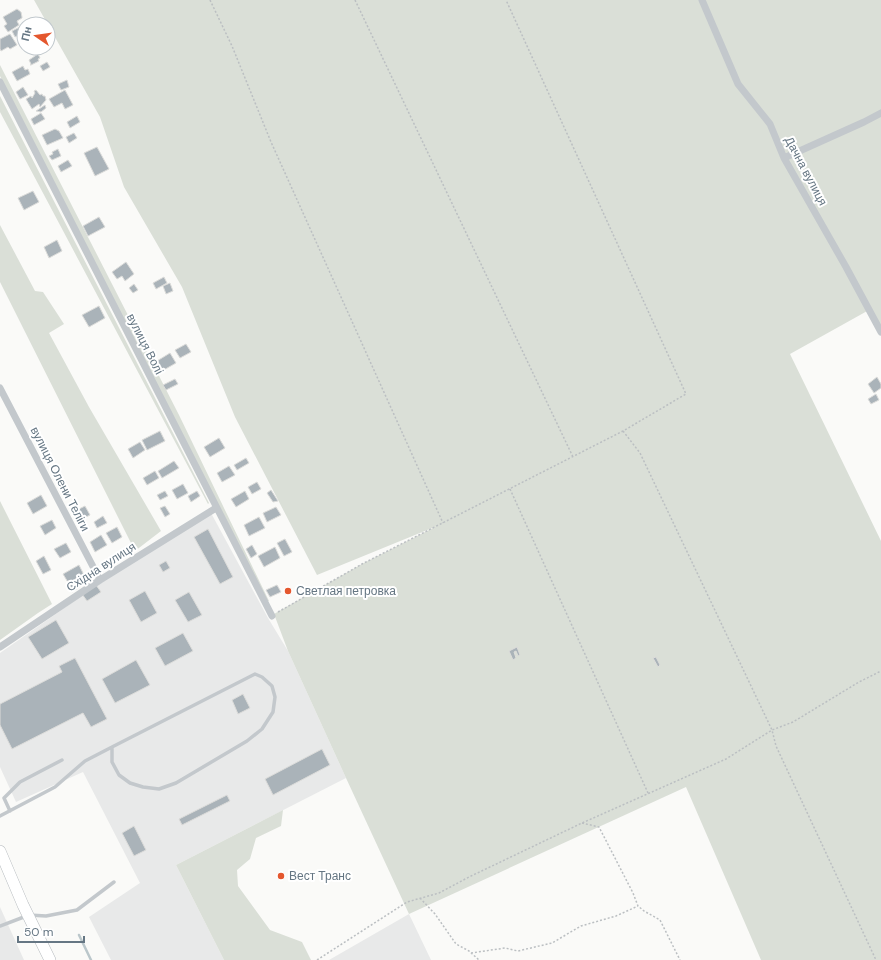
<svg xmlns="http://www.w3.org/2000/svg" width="881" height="960" viewBox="0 0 881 960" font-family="'DM Sans',sans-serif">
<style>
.built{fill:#e8e9e9}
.green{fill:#dadfd7}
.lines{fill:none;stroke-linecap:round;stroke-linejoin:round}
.stream{stroke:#bbc7cb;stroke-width:2.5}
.building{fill:#aab3b9;stroke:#dcdcda}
.primary-casing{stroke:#b5babe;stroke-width:12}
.path{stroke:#bbbfc2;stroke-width:1.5;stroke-dasharray:2 2;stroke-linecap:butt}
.lane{stroke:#c3c8cc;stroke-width:3.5}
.street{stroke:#c3c8cc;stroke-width:7}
.primary{stroke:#fff;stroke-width:11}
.poi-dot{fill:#e4572e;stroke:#fff;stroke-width:1.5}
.labels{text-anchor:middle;stroke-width:4;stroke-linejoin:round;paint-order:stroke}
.street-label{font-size:12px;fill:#657683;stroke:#fff}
.poi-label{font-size:12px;fill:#657683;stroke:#fff;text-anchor:start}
</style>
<rect width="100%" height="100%" fill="#fafaf8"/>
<path class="built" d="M211,513L268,618L288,651L346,778L176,865L224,960H111L89,917L140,883L83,772L16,802L0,767V653L93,588Z
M0,907L24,960H0Z
M409,914L431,960H329Z"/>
<path class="green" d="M34,0H881V332L869,310L790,354L881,541V960H761L686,787L409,914L346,778L288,651L274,614L362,564L437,526L317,575L235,417L182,287L124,187L100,117Z
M0,65L179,415L269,601H267L0,76Z
M0,96L209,503L208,504L0,112Z
M0,225L35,291L43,292L64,324L49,333L89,407L161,531L135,551L0,282Z
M0,501L52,604L38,613L0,640Z
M283,810L281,826L256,838L250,859L237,870L238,886L270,930L302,942L311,960H224L176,865Z"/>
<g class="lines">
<path class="stream" d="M79,935L91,960"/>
</g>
<path class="building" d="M17,9L21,12L22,17V18L17,21L19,25L8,32L4,26L7,24L3,17Z
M22,26L24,29V32L15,37L12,31Z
M10,34L17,45L10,49L8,47L1,51L0,49V39Z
M38,54L40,58L38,59L39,61L31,65H30L31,64L29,60Z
M47,62L50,67L43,71L40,66Z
M23,66L25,70L28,69L30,74L17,81L12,72Z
M67,80L69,87L61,90L58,84Z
M23,87L28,95L20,99L16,92Z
M36,90L40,95L42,94L43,96H45L46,100L40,107L39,104L32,109L26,99L31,96L32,98L35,93L34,91Z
M65,90L73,105L65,109L62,103L54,107L49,99Z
M45,105L46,108L41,112L36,111Z
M41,113L45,119L34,125L31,119Z
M77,116L80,122L70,128L67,122Z
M55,129L59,131L63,138L47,145L42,135Z
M74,133L77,138L69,143L66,137Z
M97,147L109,169L95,176L84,153Z
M58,149L61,156L52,160L49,156L53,154L52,152Z
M68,160L72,166L61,172L58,166Z
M33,191L39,202L24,210L18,198Z
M99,217L105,227L88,236L83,226Z
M57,240L62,251L49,258L44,247Z
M126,262L134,274L125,281L122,276L117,279L112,272Z
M164,277L167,283L156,289L153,283Z
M170,283L173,291L166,294L163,286Z
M134,284L138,290L133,293L129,288Z
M99,306L105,318L89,327L82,315Z
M186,344L191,352L180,358L175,350Z
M170,353L176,363L162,371L157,361Z
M877,377L881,384V388L874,393L868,384Z
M175,379L178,384L166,390L163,385Z
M876,394L879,400L871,404L868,399Z
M160,431L165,441L147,450L142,440Z
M219,438L225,448L210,457L204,447Z
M140,442L145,450L133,458L128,449Z
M246,458L249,463L237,470L234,465Z
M174,461L179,468L162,478L158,471Z
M229,466L235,475L222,482L217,473Z
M155,471L159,478L147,485L143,478Z
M257,482L261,489L252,494L248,487Z
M183,484L188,493L177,499L172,490Z
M271,490L278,501L273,502L267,493Z
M165,491L168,496L160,500L157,495Z
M197,491L200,496L191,502L188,496Z
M245,491L249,499L236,507L231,499Z
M41,495L47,506L33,514L27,503Z
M85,506L90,515L78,521L73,512Z
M165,506L170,514L165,517L160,508Z
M276,507L281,515L267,522L263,513Z
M103,516L107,523L97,528L94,522Z
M259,517L265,528L249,536L244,525Z
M52,520L56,528L45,535L40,526Z
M117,527L122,537L112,543L106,533Z
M208,529L233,577L220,584L194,537Z
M101,535L107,545L95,552L90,542Z
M285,539L292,552L284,556L277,543Z
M66,543L71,552L60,558L54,549Z
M252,545L257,554L251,558L246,549Z
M275,547L280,558L264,567L258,556Z
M44,556L51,570L43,574L36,561Z
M166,561L170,568L163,572L159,565Z
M79,565L84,575L69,584L63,574Z
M77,581L80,587L72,592L69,586Z
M96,585L101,592L87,601L82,594Z
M277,585L281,592L270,597L266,590Z
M145,591L157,613L141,622L129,600Z
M189,592L202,615L188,622L175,600Z
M56,620L69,643L42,659L28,637Z
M183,633L193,651L165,666L155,648Z
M517,647L520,655L518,656L516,651L514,652L516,658L513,660L509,651Z
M656,657L660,665L658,667L653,658Z
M75,658L107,719L91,727L83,713L12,749L0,725V704L62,672L59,666Z
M136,660L150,685L115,703L102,679Z
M243,694L250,708L238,714L232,700Z
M322,749L330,765L273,795L265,779Z
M227,795L230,801L182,825L179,819Z
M134,826L146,850L134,856L122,833Z"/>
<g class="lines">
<defs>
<path id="primary" d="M0,851L23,905L50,960"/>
</defs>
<use href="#primary" class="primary-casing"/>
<path class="path" d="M210,0L232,46L271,142L443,523
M355,0L573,457
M623,431L640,453L772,730L776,746L876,960
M510,489L648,793
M278,612L362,564L623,431L686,394L506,0
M582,823L599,827L633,893L638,906L644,911L660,920L680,960
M420,898L435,914L456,944L469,951L479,960
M471,953L505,948L518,951L552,943L581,926L616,916L638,906
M317,960L407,902L439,893L469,877L582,823L726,759L772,730L793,722L859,682L881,671"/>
<path class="lane" d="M10,811L4,798L20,782L62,760
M0,816L55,787L85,761L112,747L255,674L262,677L272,686L275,697L273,712L262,729L247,741L176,783L159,789L143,787L130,783L119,775L112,762V747
M0,926L29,915L46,916L77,910L114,882"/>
<path class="street" d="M702,0L738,84L770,124L784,158L846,267L881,332
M0,82L272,616
M784,158L864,122L881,113
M0,388L100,580
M0,647L100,580L216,508"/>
<use href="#primary" class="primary"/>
</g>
<g class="poi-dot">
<circle cx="288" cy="591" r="4"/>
<circle cx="281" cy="876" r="4"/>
</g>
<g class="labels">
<g class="street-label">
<text transform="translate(806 171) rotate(62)" y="4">Дачна вулиця</text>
<text transform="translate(145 344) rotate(63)" y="4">вулиця Волі</text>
<text transform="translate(60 479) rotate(63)" y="4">вулиця Олени Теліги</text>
<text transform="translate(101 567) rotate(-33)" y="4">Східна вулиця</text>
</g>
<g class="poi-label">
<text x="296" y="595">Светлая петровка</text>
<text x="289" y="880">Вест Транс</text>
</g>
</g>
<g transform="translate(36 36) rotate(283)"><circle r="19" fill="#ffffff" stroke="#c1c8cd"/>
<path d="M0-3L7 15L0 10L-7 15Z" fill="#e4572e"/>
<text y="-6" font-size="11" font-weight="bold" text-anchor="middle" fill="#657683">Пн</text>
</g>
<path d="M18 936v6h66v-6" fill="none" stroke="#657683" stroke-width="2"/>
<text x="24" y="936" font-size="12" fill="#657683" stroke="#ffffff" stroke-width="3" paint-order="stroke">50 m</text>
</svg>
